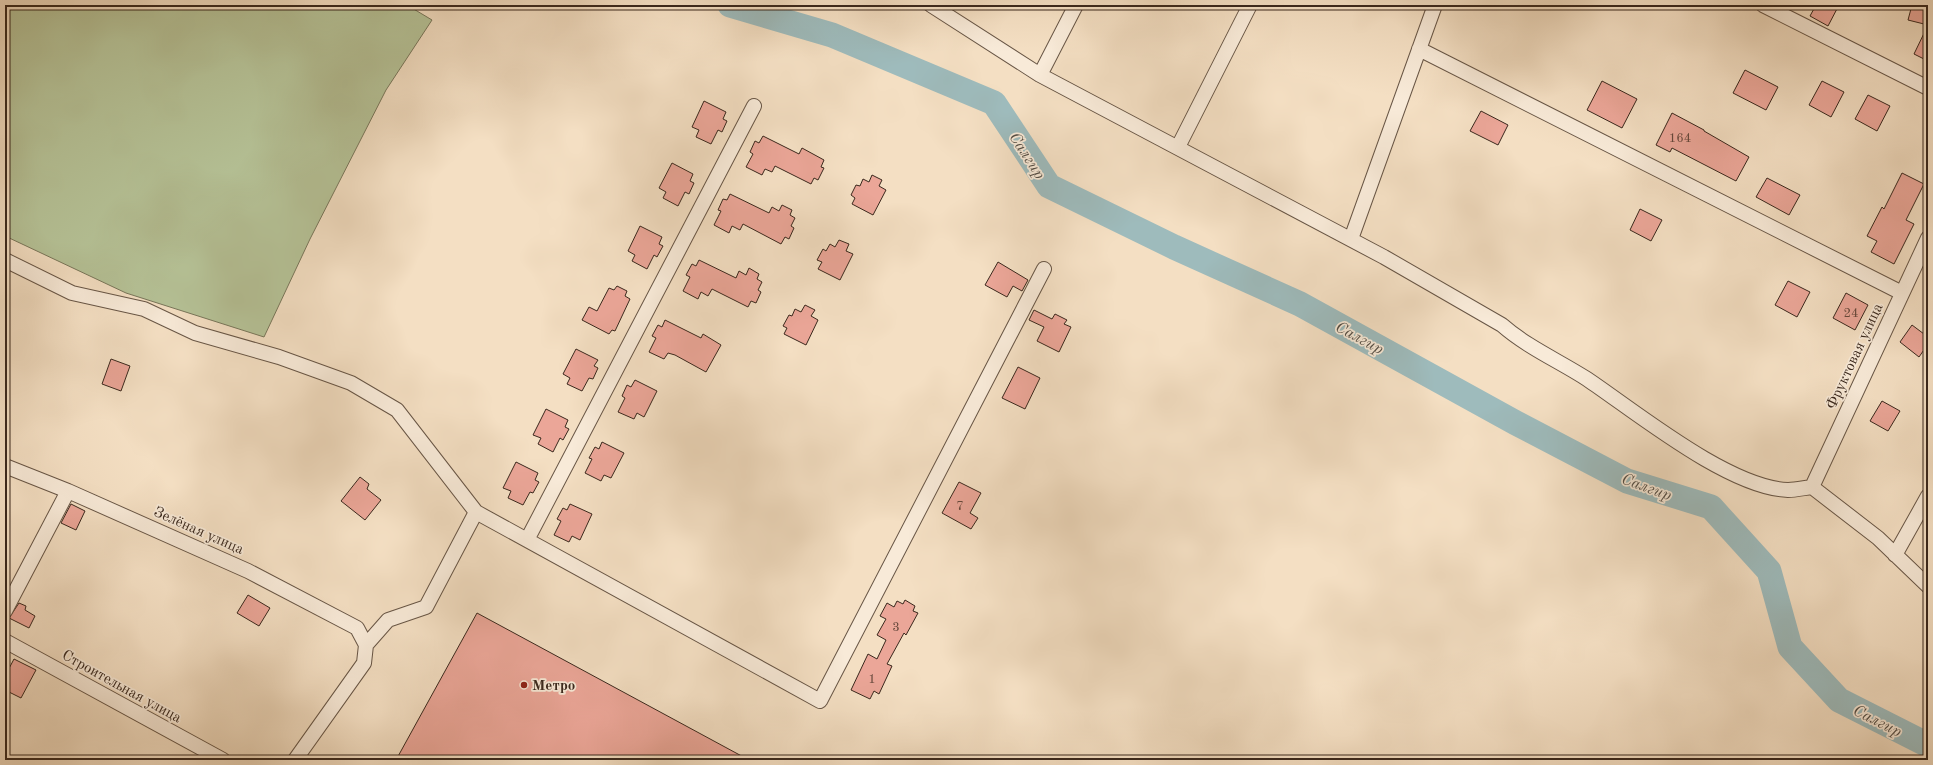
<svg xmlns="http://www.w3.org/2000/svg" width="1933" height="765" viewBox="0 0 1933 765" font-family="'Old Standard TT',serif">
<style>
.green{fill:#b6c398;stroke:#78765a}
.lines{fill:none;stroke-linecap:round;stroke-linejoin:round}
.river{stroke:#9ebbbc;stroke-width:25}
.building{fill:#eba698;stroke:#3a281d}
.minor-casing{stroke:#685646;stroke-width:16}
.minor{stroke:#f8ead8;stroke-width:14}
.poi-dot{fill:#8f2418;stroke:#f8ead8;stroke-width:1.5}
.labels{text-anchor:middle;stroke-width:3.5;stroke-linejoin:round;paint-order:stroke}
.number-label{font-size:13px;fill:#66483c}
.street-label{font-size:15px;fill:#3a281d;stroke:#f8ead8}
.poi-label{font-size:15px;font-weight:bold;fill:#3a281d;stroke:#f8ead8;text-anchor:start}
.water-label{font-size:16px;font-style:italic;fill:#534d45;stroke:#f8ead8}
</style>
<rect width="100%" height="100%" fill="#f4dfc3"/>
<filter id="stains"><feTurbulence type="fractalNoise" baseFrequency=".005" numOctaves="4"/><feColorMatrix values="0 0 0 0 .2 0 0 0 0 .09 0 0 0 0 .02 0 0 0 .5 -.17"/></filter>
<radialGradient id="worn" r=".72"><stop offset=".6" stop-color="#630" stop-opacity="0"/><stop offset="1" stop-color="#630" stop-opacity=".3"/></radialGradient>
<path class="green" d="M5,5H407L432,20L386,90L310,239L264,337L126,293L5,236Z"/>
<g class="lines">
<path class="river" d="M730,5L832,35L994,103L1049,186L1174,247L1300,304L1516,423L1627,481L1711,507L1769,571L1790,647L1839,700L1928,745"/>
</g>
<path class="building" d="M1816,5H1839L1828,26L1810,16Z
M1912,5H1928V61L1914,54L1928,25L1908,20Z
M1745,70L1778,87L1766,110L1733,93Z
M1602,81L1637,99L1622,128L1587,110Z
M1822,81L1844,92L1831,117L1809,105Z
M1868,95L1890,106L1877,131L1855,119Z
M704,101L726,112L723,119L727,121L722,132L718,130L711,144L696,137L699,130L692,127Z
M1481,111L1508,125L1498,145L1470,131Z
M1672,113L1704,130V131L1749,157L1736,181L1672,148L1670,152L1656,145Z
M763,136L799,154L802,148L824,160L821,167L824,168L818,180L814,178L811,184L775,166L772,172L765,169L762,175L746,167L753,154L750,152L755,141L759,143Z
M672,163L693,174L690,181L694,183L689,194L685,192L678,206L663,198L666,192L659,188Z
M1902,173L1924,184L1906,220L1914,224L1894,264L1871,252L1877,241L1867,236L1882,207L1884,209Z
M872,175L882,180L879,186L886,190L873,215L852,204L855,198L851,195L856,185L860,186L863,179L869,182Z
M1767,178L1800,195L1789,215L1756,197Z
M730,194L769,213L772,207L779,211L782,205L792,210L790,215L795,218L791,226L794,228L789,239L785,237L781,244L743,224L740,230L732,226L729,233L714,225L721,211L718,210L723,199L727,200Z
M1640,209L1662,220L1651,241L1630,230Z
M640,226L662,237L659,244L663,246L657,257L654,255L647,269L632,261L635,255L628,251Z
M839,240L849,244L846,251L853,254L840,280L818,269L822,262L817,260L823,249L826,251L830,244L835,247Z
M699,260L736,278L739,271L746,275L749,268L759,274L757,279L762,282L758,290L761,292L756,303L751,301L748,307L712,289L708,296L701,292L698,299L683,291L690,277L686,275L692,264L696,266Z
M998,262L1028,280L1022,291L1013,286L1007,297L985,285Z
M1788,281L1810,292L1797,317L1775,305Z
M617,286L627,291L625,296L630,299L615,331L612,330L609,334L582,320L589,307L597,311L609,288L614,290Z
M1846,293L1868,305L1855,330L1833,318Z
M805,305L815,310L811,316L818,320L806,345L784,334L787,328L783,326L789,315L792,316L795,309L801,312Z
M1034,310L1052,319L1055,314L1067,320L1064,324L1071,327L1059,352L1037,341L1044,327L1029,320Z
M665,320L701,338L703,334L721,345L706,372L675,355L668,353L664,359L649,352L656,338L652,336L658,325L662,327Z
M1912,325L1928,337V344L1919,357L1900,342Z
M576,349L598,360L594,366L598,368L593,379L589,378L582,391L567,384L570,378L563,374Z
M111,359L130,366L121,391L102,384Z
M1018,367L1040,378L1025,409L1002,398Z
M635,380L657,391L644,417L637,413L634,419L618,412L625,398L622,396L627,385L631,387Z
M1882,401L1900,411L1888,431L1870,421Z
M546,409L568,420L565,427L569,429L563,440L560,438L553,452L538,444L541,438L533,435Z
M602,442L624,453L611,478L604,475L601,481L585,473L592,459L589,458L595,447L599,449Z
M516,462L538,473L535,480L539,482L533,493L530,492L523,505L508,498L511,491L503,488Z
M360,477L369,484L367,489L381,500L365,520L341,501Z
M959,482L981,493L970,513L978,518L971,529L942,513Z
M71,504L85,511L76,530L61,523Z
M570,504L592,514L580,540L572,536L569,542L554,535L561,521L557,519L563,508L567,510Z
M248,595L270,608L259,626L237,613Z
M905,600L915,606L913,611L918,613L906,635L904,633L887,664L892,666L879,694L874,691L870,699L851,690L868,654L877,659L886,640L877,635L886,619L880,616L887,603L894,607L897,601L903,604Z
M19,603L26,606L25,610L35,616L29,628L9,618Z
M477,613L749,760H396Z
M14,659L36,670L21,698L5,690V676Z"/>
<g class="lines">
<defs>
<path id="minor" d="M931,5L1040,75L1384,257L1502,325C1527,347 1559,361 1587,379C1636,412 1729,488 1788,490C1795,490 1804,488 1812,487L1878,538L1928,586
M1763,5L1928,88
M1419,49L1902,293
M1040,75L1076,5
M1178,147L1250,5
M1351,239L1435,5
M5,260L72,293L144,309L195,333L279,357L351,383L397,410L476,512
M5,466L68,491L248,571L357,628L366,645L364,663L295,760
M1812,487L1928,238
M527,540L754,106
M1895,555L1928,496
M5,611L68,491
M5,641L223,760
M366,645L388,620L426,607L476,512L820,701L1044,269"/>
</defs>
<use href="#minor" class="minor-casing"/>
<use href="#minor" class="minor"/>
</g>
<circle class="poi-dot" cx="524" cy="685" r="4"/>
<g class="labels">
<g class="number-label">
<text x="1680" y="142">164</text>
<text x="1851" y="317">24</text>
<text x="960" y="510">7</text>
<text x="896" y="631">3</text>
<text x="872" y="683">1</text>
</g>
<g class="street-label">
<text transform="translate(1854 356) rotate(-65)" y="5">Фруктовая улица</text>
<text transform="translate(199 530) rotate(24)" y="5">Зелёная улица</text>
<text transform="translate(122 686) rotate(29)" y="5">Строительная улица</text>
</g>
<g class="poi-label">
<text x="532" y="690">Метро</text>
</g>
<g class="water-label">
<text transform="translate(1028 155) rotate(57)" y="6">Салгир</text>
<text transform="translate(1360 337) rotate(28)" y="6">Салгир</text>
<text transform="translate(1647 486) rotate(20)" y="6">Салгир</text>
<text transform="translate(1878 720) rotate(27)" y="6">Салгир</text>
</g>
</g>
<rect width="1933" height="765" fill="none" stroke="#f4dfc3" stroke-width="20"/>
<rect x="6" y="6" width="1921" height="753" fill="none" stroke="#3a281d" stroke-width="2"/>
<rect x="10" y="10" width="1913" height="745" fill="none" stroke="#3a281d"/>
<rect width="100%" height="100%" filter="url(#stains)"/>
<rect width="100%" height="100%" fill="url(#worn)"/>
</svg>
